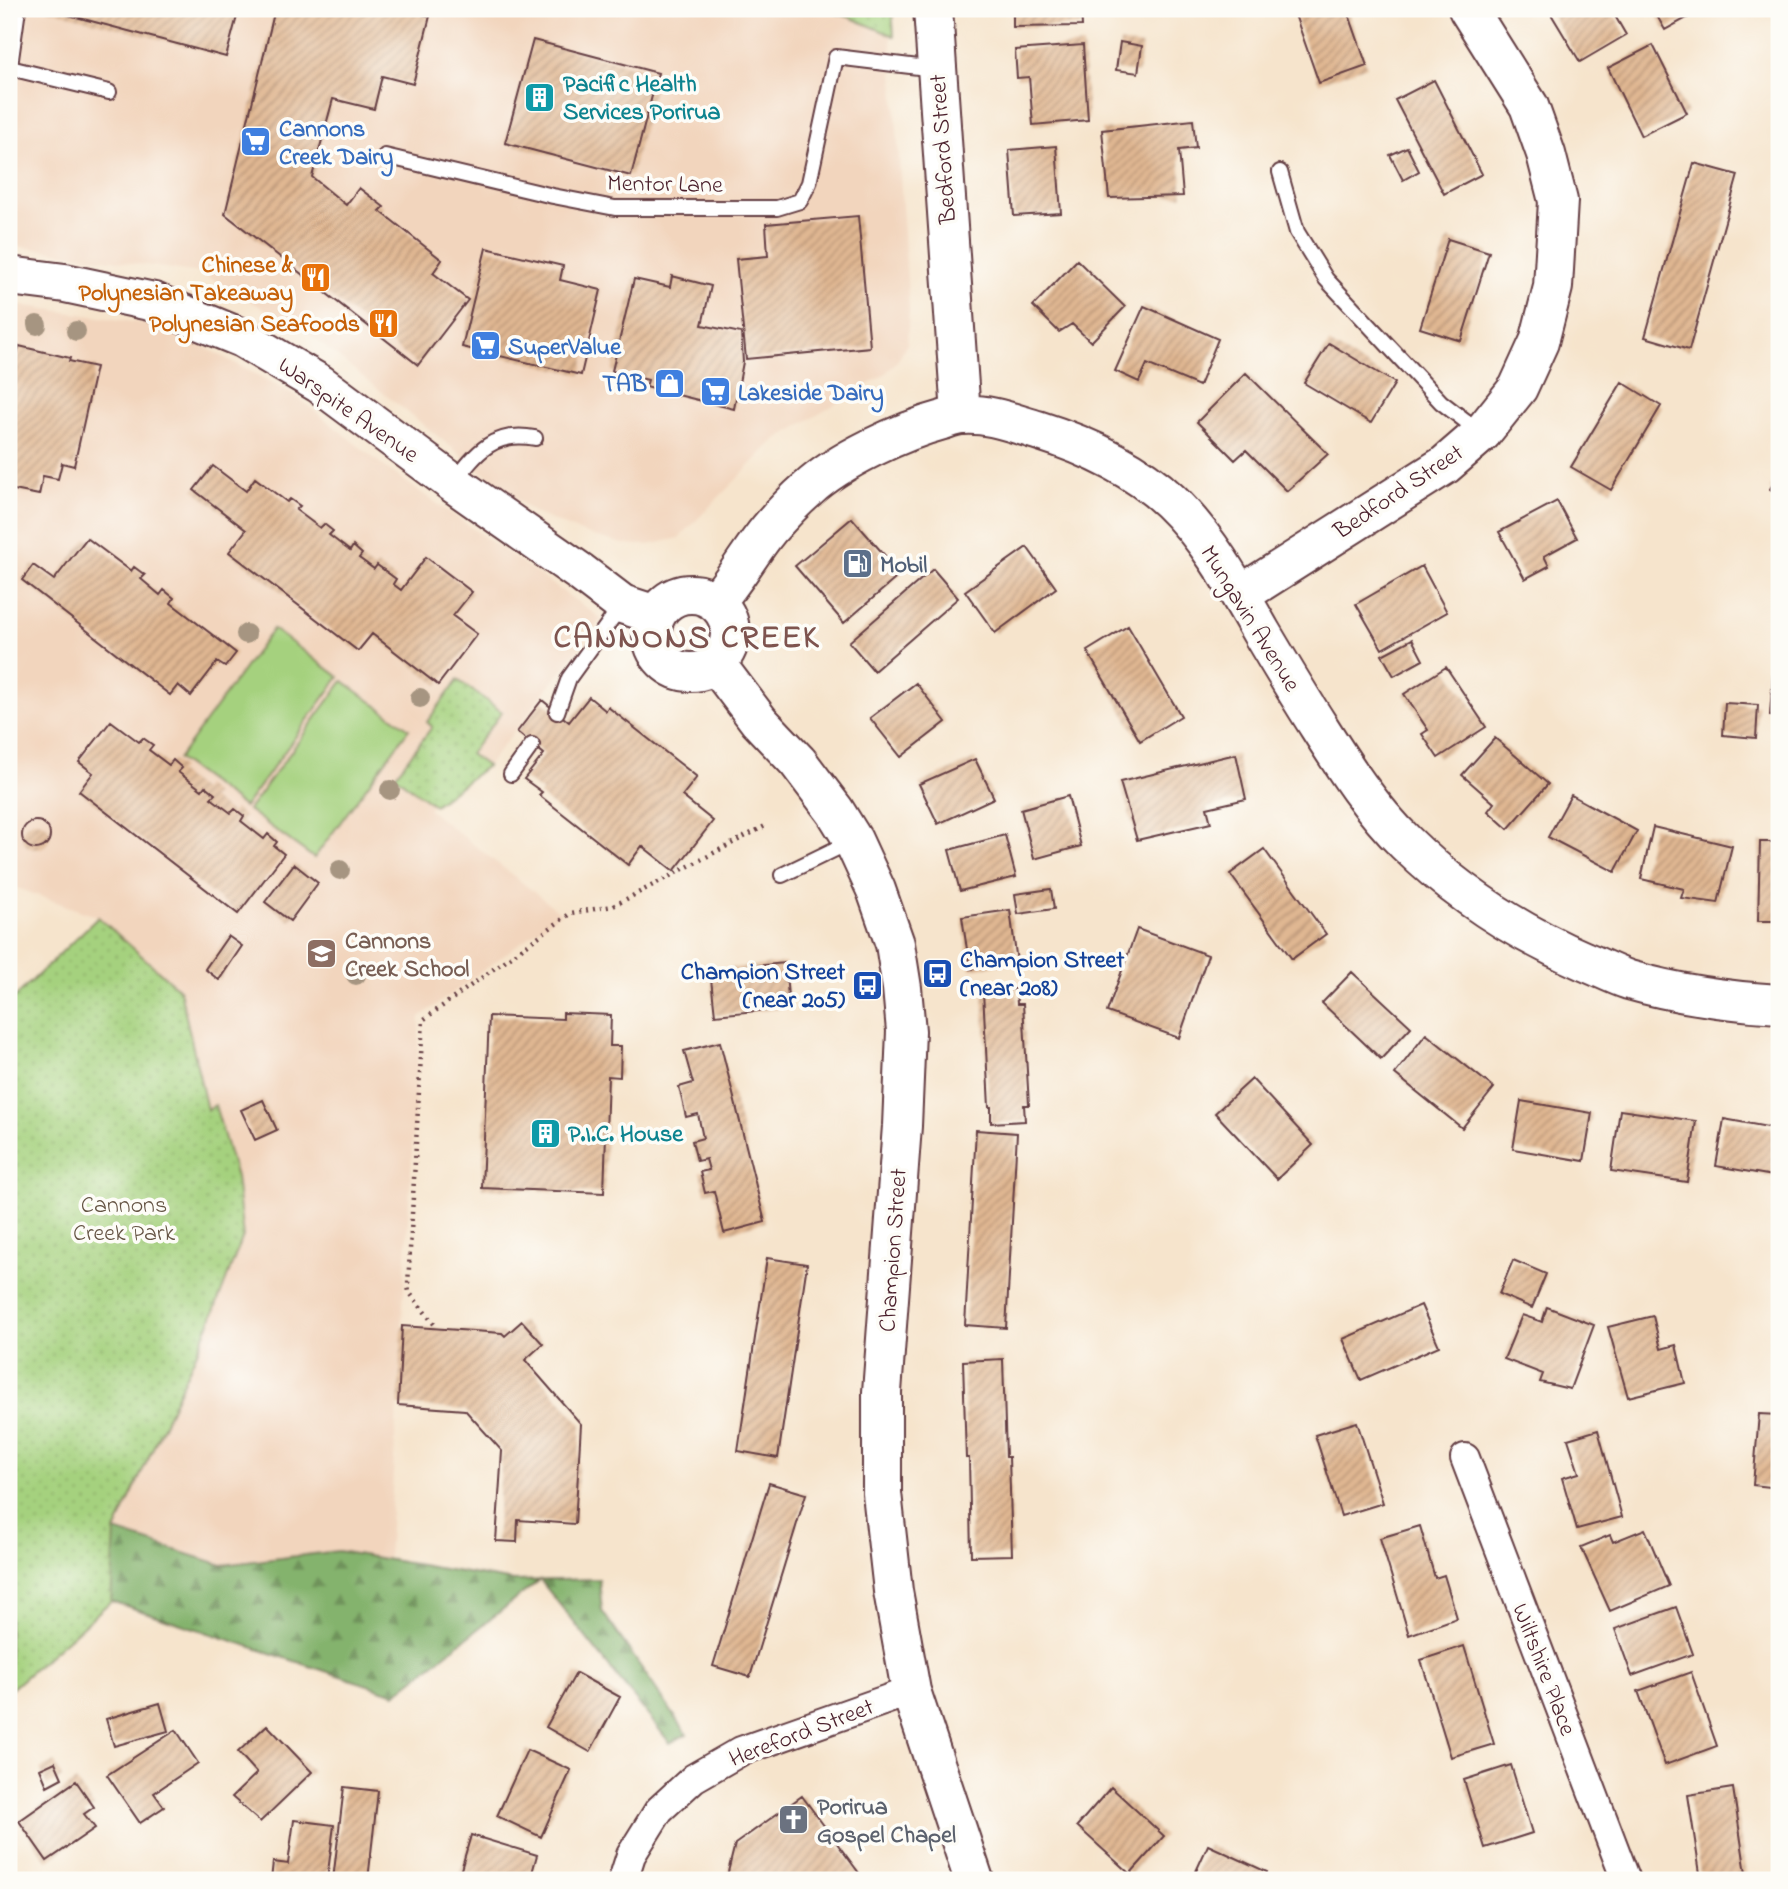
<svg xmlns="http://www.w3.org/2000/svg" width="1788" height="1889" viewBox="0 0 1788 1889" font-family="'Indie Flower',sans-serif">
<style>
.built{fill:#f2d5bd}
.forest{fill:url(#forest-firs);stroke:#67694c;stroke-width:2}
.park{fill:url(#park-dots);stroke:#787854;stroke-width:2}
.pitch{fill:#a5d17e;stroke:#787854;stroke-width:2}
.building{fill:url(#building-hatch)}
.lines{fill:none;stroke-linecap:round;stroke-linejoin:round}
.lane-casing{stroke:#643d43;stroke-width:18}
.street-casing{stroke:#643d43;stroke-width:32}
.secondary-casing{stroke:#643d43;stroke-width:42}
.path{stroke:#643d43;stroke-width:4.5;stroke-dasharray:2 5;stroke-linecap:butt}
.lane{stroke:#fff;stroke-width:14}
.street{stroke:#fff;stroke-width:28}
.secondary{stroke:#fff;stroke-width:38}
.tree{fill:#a69581}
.labels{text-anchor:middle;stroke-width:7;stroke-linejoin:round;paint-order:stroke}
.culture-label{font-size:24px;font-weight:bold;fill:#0d838f;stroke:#fdfcf7;text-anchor:start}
.shop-label{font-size:24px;font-weight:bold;fill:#366cbe;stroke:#fdfcf7;text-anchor:start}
.street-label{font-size:24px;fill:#4a1f2b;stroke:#fdfcf7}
.food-label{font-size:24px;font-weight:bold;fill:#c56008;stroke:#fdfcf7;text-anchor:end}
.service-label{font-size:24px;font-weight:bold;fill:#4e5e75;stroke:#fdfcf7;text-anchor:start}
.education-label{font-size:24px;font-weight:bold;fill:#785e54;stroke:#fdfcf7;text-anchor:start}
.transit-label{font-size:24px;font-weight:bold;fill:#164399;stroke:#fdfcf7;text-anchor:start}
.park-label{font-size:24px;fill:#655444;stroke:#fdfcf7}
.worship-label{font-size:24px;font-weight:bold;fill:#5b616d;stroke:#fdfcf7;text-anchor:start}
.district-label{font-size:32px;font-weight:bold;letter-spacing:2px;fill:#7e544f;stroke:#fdfcf7}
</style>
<defs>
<pattern id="forest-firs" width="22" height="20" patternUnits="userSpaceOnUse" patternTransform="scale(1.75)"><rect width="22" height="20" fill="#84b36d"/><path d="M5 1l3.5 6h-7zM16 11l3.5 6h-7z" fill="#6e915a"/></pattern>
<pattern id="park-dots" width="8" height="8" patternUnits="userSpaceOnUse" patternTransform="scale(1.75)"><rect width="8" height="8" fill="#a5d17e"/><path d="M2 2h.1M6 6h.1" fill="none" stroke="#90b36d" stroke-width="1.8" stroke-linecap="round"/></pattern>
<pattern id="building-hatch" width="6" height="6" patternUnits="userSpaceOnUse" patternTransform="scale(1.75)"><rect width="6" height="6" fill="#e0b792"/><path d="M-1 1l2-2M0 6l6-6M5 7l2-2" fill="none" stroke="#b89477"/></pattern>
</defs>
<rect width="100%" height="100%" fill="#fdfcf7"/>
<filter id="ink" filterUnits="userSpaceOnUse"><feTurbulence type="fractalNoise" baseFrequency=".0143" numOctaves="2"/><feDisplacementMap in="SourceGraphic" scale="14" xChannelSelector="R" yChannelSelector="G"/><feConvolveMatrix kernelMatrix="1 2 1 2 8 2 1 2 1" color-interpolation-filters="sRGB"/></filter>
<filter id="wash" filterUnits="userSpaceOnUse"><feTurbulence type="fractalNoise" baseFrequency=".00686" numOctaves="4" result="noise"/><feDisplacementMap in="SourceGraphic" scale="28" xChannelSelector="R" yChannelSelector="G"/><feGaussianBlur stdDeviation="1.57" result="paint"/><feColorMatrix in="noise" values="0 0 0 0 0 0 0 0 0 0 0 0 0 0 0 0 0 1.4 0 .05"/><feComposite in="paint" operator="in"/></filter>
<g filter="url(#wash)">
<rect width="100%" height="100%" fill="#f6e4cc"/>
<path class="built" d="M9,9H889L909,310L907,344L898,360L884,375L775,440L679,538L649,545L623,544L586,534L534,513L308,333L200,273L9,245Z
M12,304L167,327L296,396L386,468L602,619L487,766L428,809L561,913L420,1017L388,1559L338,1551L222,1565L115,1531L208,1328L243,1236L215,1105L207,1111L180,990L98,917L9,885V320Z"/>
<path class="forest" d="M208,1327L115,1531L222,1565L338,1551L514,1581L599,1579L602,1611L687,1734L670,1743L540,1580L395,1694L111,1601L114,1533L9,1449Z"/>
<path class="park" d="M824,9H892L894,36L849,17Z
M458,680L502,712L470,754L487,766L434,805L395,776L432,727L427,722Z
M98,917L180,990L207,1110L215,1105L236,1177L243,1236L208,1327L115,1531L111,1601L9,1691V1003Z"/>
<path class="pitch" d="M273,629L339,677L244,807L178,759Z
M343,681L409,729L314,858L248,810Z"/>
<g id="blocks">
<path class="building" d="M46,9H239L226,57Z
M275,9H401L430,16L413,84L382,76L374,109L333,99L312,177L346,205L359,188L384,207L380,211L442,260L433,273L468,300L418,365L225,214Z
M1013,9H1081L1082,26L1013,27Z
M1293,9H1347L1367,66L1319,83Z
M1548,9H1611L1626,35L1580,62Z
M1653,9H1703L1665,30Z
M533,40L658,73L631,176L505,143Z
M1120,42L1142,46L1138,73L1116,70Z
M1083,45L1088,120L1033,125L1029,77L1017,78L1015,50Z
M1653,45L1687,113L1641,136L1608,68Z
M1434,80L1482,174L1444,194L1395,100Z
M1193,120L1196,148L1179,150L1183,196L1109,198L1102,130Z
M1056,146L1061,213L1014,216L1009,150Z
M1407,147L1419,171L1403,180L1390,155Z
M1694,163L1738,175L1689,350L1645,337Z
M858,216L870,347L746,359L736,259L768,256L766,224Z
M1448,239L1489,252L1461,341L1420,328Z
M486,248L563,266L560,280L601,290L581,375L462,347Z
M1077,260L1125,307L1091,342L1072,324L1059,332L1033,306Z
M672,276L711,286L702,325L741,333L743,362L734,409L646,387L648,380L612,371L634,279L670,287Z
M1144,306L1218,339L1199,386L1147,364L1139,382L1115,371Z
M1329,343L1395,383L1371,423L1304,383Z
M19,346L70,358L69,361L96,367L74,466L62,463L58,479L43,476L39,495L9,489V379H11Z
M1246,373L1328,454L1287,491L1246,450L1235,460L1197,422Z
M1622,382L1661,406L1611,490L1571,467Z
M213,466L246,491L255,478L287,502L290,499L300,506L296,510L320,528L324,524L333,531L329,535L350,551L353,546L362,554L359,558L374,569L377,565L396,579L393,584L401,590L426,557L472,592L453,616L477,634L438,685L372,634L358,651L229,552L246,530L194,490Z
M1779,474V495L1770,489Z
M1557,501L1577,538L1544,556L1549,566L1525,579L1499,532Z
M852,518L901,574L844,623L795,566Z
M87,538L131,571L134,567L145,575L141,579L160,595L164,590L174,598L171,603L236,653L225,667L217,662L191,696L178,685L170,695L22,580L33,565L54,580Z
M1027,547L1056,588L995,633L965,591Z
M1422,566L1447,612L1382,649L1356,604Z
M933,569L958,598L874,671L849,642Z
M1128,626L1181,716L1140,741L1087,651Z
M1412,639L1423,660L1394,676L1382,655Z
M1446,667L1486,727L1438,758L1422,734L1428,730L1404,694Z
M1773,673H1779V716L1770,715Z
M916,683L946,722L901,757L870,718Z
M589,697L606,711L608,707L697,777L682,796L713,821L674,871L642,846L628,865L539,795L542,792L524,779L544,754L517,732L542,700L569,722Z
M1725,703L1758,705L1756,738L1723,735Z
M111,721L139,742L143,738L153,745L149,750L169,765L173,760L182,768L178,772L202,790L205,786L215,794L211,798L231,813L235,809L244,816L241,821L264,839L268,834L277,842L274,846L284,854L238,914L79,791L93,773L79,762Z
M1495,738L1548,784L1508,829L1488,811L1494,803L1462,775Z
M1236,754L1246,799L1207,808L1211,823L1137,840L1120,782Z
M975,759L994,798L938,824L919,784Z
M1571,795L1637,831L1615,872L1548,837Z
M1068,796L1081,846L1034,859L1021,809Z
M22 835a14 14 0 1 1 28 0a14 14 0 1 1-28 0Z
M1653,827L1732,846L1718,903L1681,898L1684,889L1641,879Z
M1005,835L1016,877L960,891L949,850Z
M1760,842H1779V921H1758Z
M1264,849L1326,934L1292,959L1230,874Z
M294,864L318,883L290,921L265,902Z
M1051,889L1054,909L1018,914L1015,894Z
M1010,910L1017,962L970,969L962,917Z
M1137,929L1208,955L1179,1038L1107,1012Z
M228,936L242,946L219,980L205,969Z
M785,963L789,1008L715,1015L710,970Z
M1352,972L1411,1027L1381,1059L1322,1003Z
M1016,989L1017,1004H1023L1029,1105H1024L1025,1121L991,1123V1107H989L983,991Z
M563,1013L611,1015L610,1046H621L620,1077L608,1076L604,1193L482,1188L489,1016L563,1019Z
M1426,1034L1494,1088L1462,1128L1395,1074Z
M720,1042L765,1222L724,1233L714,1191L705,1193L700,1172L709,1170L706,1159L697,1161L692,1141L703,1138L698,1114L686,1117L679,1087L693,1083L684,1051Z
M1252,1079L1313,1145L1277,1179L1215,1113Z
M263,1100L277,1130L255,1140L241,1110Z
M1521,1101L1592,1113L1584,1161L1513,1149Z
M1620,1110L1696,1121L1687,1182L1611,1171Z
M1724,1119L1779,1129V1177L1716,1166Z
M976,1130L1017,1133L1006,1328L965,1325Z
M767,1258L807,1264L778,1458L738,1451Z
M1513,1260L1546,1274L1532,1308L1499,1294Z
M1421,1305L1439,1346L1361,1380L1343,1339Z
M1547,1307L1594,1325L1570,1389L1540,1382L1543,1374L1504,1359L1522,1315L1542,1322Z
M1653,1316L1661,1349L1676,1345L1685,1383L1628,1397L1608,1327Z
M522,1321L543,1344L525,1360L581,1424L575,1524L518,1520L517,1542L496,1541L502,1451L465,1410L398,1405L402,1326L502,1333L505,1336Z
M1003,1359L1006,1457H1009L1012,1555L971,1556L969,1458H966L963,1361Z
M1759,1414L1779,1415V1488L1753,1485Z
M1357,1422L1383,1503L1341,1516L1315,1435Z
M1598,1430L1622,1517L1577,1529L1562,1478L1579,1473L1568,1439Z
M769,1483L806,1494L750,1677L713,1666Z
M1420,1526L1435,1578L1444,1575L1457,1618L1409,1635L1380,1538Z
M1645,1529L1669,1586L1610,1611L1581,1547L1610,1535L1613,1542Z
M1676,1607L1693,1654L1632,1676L1615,1629Z
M1464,1646L1494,1744L1451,1757L1421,1660Z
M1691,1672L1717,1746L1665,1765L1638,1691Z
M576,1673L620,1697L590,1752L546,1727Z
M160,1703L168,1731L114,1746L106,1719Z
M267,1725L312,1772L260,1822L232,1797L257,1773L238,1752Z
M176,1730L198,1763L154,1793L164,1807L140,1823L107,1775Z
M527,1750L571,1770L541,1837L497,1816Z
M55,1762L62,1778L47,1786L40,1769Z
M1511,1765L1532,1833L1485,1848L1464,1780Z
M76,1781L94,1807L84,1814L95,1828L47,1861L19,1821Z
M344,1787L378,1791L368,1880H333Z
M1111,1787L1164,1836L1130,1874L1077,1826Z
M1733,1788L1747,1880H1701L1688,1795Z
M802,1796L859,1873L849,1880H726L735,1844Z
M294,1820L334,1825L327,1880H271L273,1862L288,1864Z
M471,1835L537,1855L530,1880H458Z
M1208,1845L1267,1872L1264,1880H1192Z"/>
</g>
</g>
<g filter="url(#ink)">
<use href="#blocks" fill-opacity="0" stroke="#643d43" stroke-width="2"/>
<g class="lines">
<defs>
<path id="lane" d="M10,68L109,92
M9,73L18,9
M385,156L553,196L615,208H777L800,201L809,183L836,57L935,69
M1280,172L1297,232L1326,279L1441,402L1480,432
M454,482C477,452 494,430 535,438
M557,712L569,678L621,606
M511,774L532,745
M782,875L852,841"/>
<path id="street" d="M1465,1458L1626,1880
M623,1880L631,1855L659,1810L694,1778L741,1751L911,1691"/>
<path id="secondary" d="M933,9L961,415
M9,276L65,283L154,302L242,338L320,384L453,483L580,572L622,604L656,615
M652 633a39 39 0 1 1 78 0a39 39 0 1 1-78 0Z
M1240,595L1445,465L1482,433L1518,388L1539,342L1553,287L1558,201L1546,154L1529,106L1468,9
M716,601C736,579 750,552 769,529C781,515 794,501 808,489C839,460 902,431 943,420C949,418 956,415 963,415C988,413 1013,423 1037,430C1085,445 1133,466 1170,501C1208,537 1236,588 1261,632C1280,664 1299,696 1319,727C1345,768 1371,809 1406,843C1458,894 1517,932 1584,961C1599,967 1614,975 1629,980C1678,994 1729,1001 1779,1004
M716,664L759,721L798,762L835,811L853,840L876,890L895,944L902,988L906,1031L902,1126L882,1392V1493L893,1591L911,1691L974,1880"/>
</defs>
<use href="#lane" class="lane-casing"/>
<use href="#street" class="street-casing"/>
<use href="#secondary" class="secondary-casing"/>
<path class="path" d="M434,1324L409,1292L408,1285L423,1020L571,913L613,906L767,825"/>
<use href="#lane" class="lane"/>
<use href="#street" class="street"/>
<use href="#secondary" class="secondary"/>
</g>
<g class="tree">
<circle cx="37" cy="325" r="10"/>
<circle cx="76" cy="331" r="10"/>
<circle cx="246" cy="634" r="10"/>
<circle cx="420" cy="698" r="10"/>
<circle cx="390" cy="790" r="10"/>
<circle cx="340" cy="870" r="10"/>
<circle cx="356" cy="975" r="10"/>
</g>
</g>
<defs>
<symbol id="building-square" viewBox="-11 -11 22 22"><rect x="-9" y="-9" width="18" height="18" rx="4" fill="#0f9aa8" stroke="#fdfcf7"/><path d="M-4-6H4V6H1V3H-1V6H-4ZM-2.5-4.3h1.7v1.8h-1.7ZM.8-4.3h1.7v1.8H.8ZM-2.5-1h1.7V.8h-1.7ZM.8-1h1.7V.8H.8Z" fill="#fff"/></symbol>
<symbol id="supermarket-square" viewBox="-11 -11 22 22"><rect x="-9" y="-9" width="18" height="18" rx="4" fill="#3f7fe0" stroke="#fdfcf7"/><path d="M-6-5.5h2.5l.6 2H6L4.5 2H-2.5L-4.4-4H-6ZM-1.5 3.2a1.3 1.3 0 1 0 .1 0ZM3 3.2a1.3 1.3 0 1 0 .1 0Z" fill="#fff"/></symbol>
<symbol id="restaurant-square" viewBox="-11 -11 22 22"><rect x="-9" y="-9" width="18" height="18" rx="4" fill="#e8710a" stroke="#fdfcf7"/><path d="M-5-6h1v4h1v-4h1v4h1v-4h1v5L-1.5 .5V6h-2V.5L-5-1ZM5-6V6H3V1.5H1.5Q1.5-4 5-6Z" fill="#fff"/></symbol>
<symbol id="shop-square" viewBox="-11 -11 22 22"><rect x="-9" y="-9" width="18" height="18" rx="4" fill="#3f7fe0" stroke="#fdfcf7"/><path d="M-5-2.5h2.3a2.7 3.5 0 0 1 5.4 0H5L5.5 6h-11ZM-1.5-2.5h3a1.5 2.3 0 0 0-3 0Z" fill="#fff"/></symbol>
<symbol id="fuel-square" viewBox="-11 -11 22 22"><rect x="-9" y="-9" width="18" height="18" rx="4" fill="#5c6f8a" stroke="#fdfcf7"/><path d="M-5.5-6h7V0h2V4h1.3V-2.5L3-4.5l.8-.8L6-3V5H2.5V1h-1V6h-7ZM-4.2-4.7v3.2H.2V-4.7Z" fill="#fff"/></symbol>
<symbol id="school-square" viewBox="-11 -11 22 22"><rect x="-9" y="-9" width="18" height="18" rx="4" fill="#8d6e63" stroke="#fdfcf7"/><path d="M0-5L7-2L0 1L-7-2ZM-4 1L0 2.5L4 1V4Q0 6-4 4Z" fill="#fff"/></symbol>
<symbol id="bus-square" viewBox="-11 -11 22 22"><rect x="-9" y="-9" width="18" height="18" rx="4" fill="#1a4fb4" stroke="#fdfcf7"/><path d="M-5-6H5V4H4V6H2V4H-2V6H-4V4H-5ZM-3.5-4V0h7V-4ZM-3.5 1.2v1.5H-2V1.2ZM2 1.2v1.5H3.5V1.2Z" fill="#fff"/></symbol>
<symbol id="church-square" viewBox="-11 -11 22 22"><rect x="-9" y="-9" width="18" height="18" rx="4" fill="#6b7280" stroke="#fdfcf7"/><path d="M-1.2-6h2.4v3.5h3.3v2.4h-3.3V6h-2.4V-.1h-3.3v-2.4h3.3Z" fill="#fff"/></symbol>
</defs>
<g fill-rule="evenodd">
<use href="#building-square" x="522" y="80" width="35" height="35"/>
<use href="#supermarket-square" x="238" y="124" width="35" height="35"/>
<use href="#restaurant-square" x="298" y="260" width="35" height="35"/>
<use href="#restaurant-square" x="366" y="306" width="35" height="35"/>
<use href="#supermarket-square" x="468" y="328" width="35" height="35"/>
<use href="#shop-square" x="652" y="366" width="35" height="35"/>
<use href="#supermarket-square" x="698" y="374" width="35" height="35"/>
<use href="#fuel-square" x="840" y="546" width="35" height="35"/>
<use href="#school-square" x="304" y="936" width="35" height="35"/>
<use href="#bus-square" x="920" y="956" width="35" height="35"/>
<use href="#bus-square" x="850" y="968" width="35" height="35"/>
<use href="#building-square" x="528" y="1116" width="35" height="35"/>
<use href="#church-square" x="776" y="1802" width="35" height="35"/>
</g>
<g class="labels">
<g class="culture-label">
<text x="563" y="91">Pacific Health<tspan x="563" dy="28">Services Porirua</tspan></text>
<text x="568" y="1141">P.I.C. House</text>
</g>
<g class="shop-label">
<text x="279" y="136">Cannons<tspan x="279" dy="28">Creek Dairy</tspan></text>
<text x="508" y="354">SuperValue</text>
<text x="647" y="391" text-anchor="end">TAB</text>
<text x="738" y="400">Lakeside Dairy</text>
</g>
<g class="street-label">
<text transform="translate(942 149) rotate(-94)" y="8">Bedford Street</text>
<text transform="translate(665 183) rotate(1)" y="8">Mentor Lane</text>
<text transform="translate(349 409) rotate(35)" y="8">Warspite Avenue</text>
<text transform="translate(1398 491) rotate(-34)" y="8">Bedford Street</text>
<text transform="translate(1251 618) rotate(58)" y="8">Mungavin Avenue</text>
<text transform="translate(892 1250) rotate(-86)" y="8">Champion Street</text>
<text transform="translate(1545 1669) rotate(69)" y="8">Wiltshire Place</text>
<text transform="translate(801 1732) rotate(-21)" y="8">Hereford Street</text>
</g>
<g class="food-label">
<text x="293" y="272">Chinese &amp;<tspan x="293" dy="28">Polynesian Takeaway</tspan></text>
<text x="360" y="331">Polynesian Seafoods</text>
</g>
<g class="service-label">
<text x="880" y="572">Mobil</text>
</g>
<g class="education-label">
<text x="345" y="948">Cannons<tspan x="345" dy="28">Creek School</tspan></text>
</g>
<g class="transit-label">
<text x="960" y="967">Champion Street<tspan x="960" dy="28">(near 208)</tspan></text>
<text x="845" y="979" text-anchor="end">Champion Street<tspan x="845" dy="28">(near 205)</tspan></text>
</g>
<g class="park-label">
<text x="124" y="1212">Cannons<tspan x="124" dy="28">Creek Park</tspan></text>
</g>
<g class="worship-label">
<text x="817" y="1814">Porirua<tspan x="817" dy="28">Gospel Chapel</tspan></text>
</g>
<g class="district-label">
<text x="687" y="647">CANNONS CREEK</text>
</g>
</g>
<rect width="1788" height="1889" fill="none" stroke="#fdfcf7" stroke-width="35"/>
</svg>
